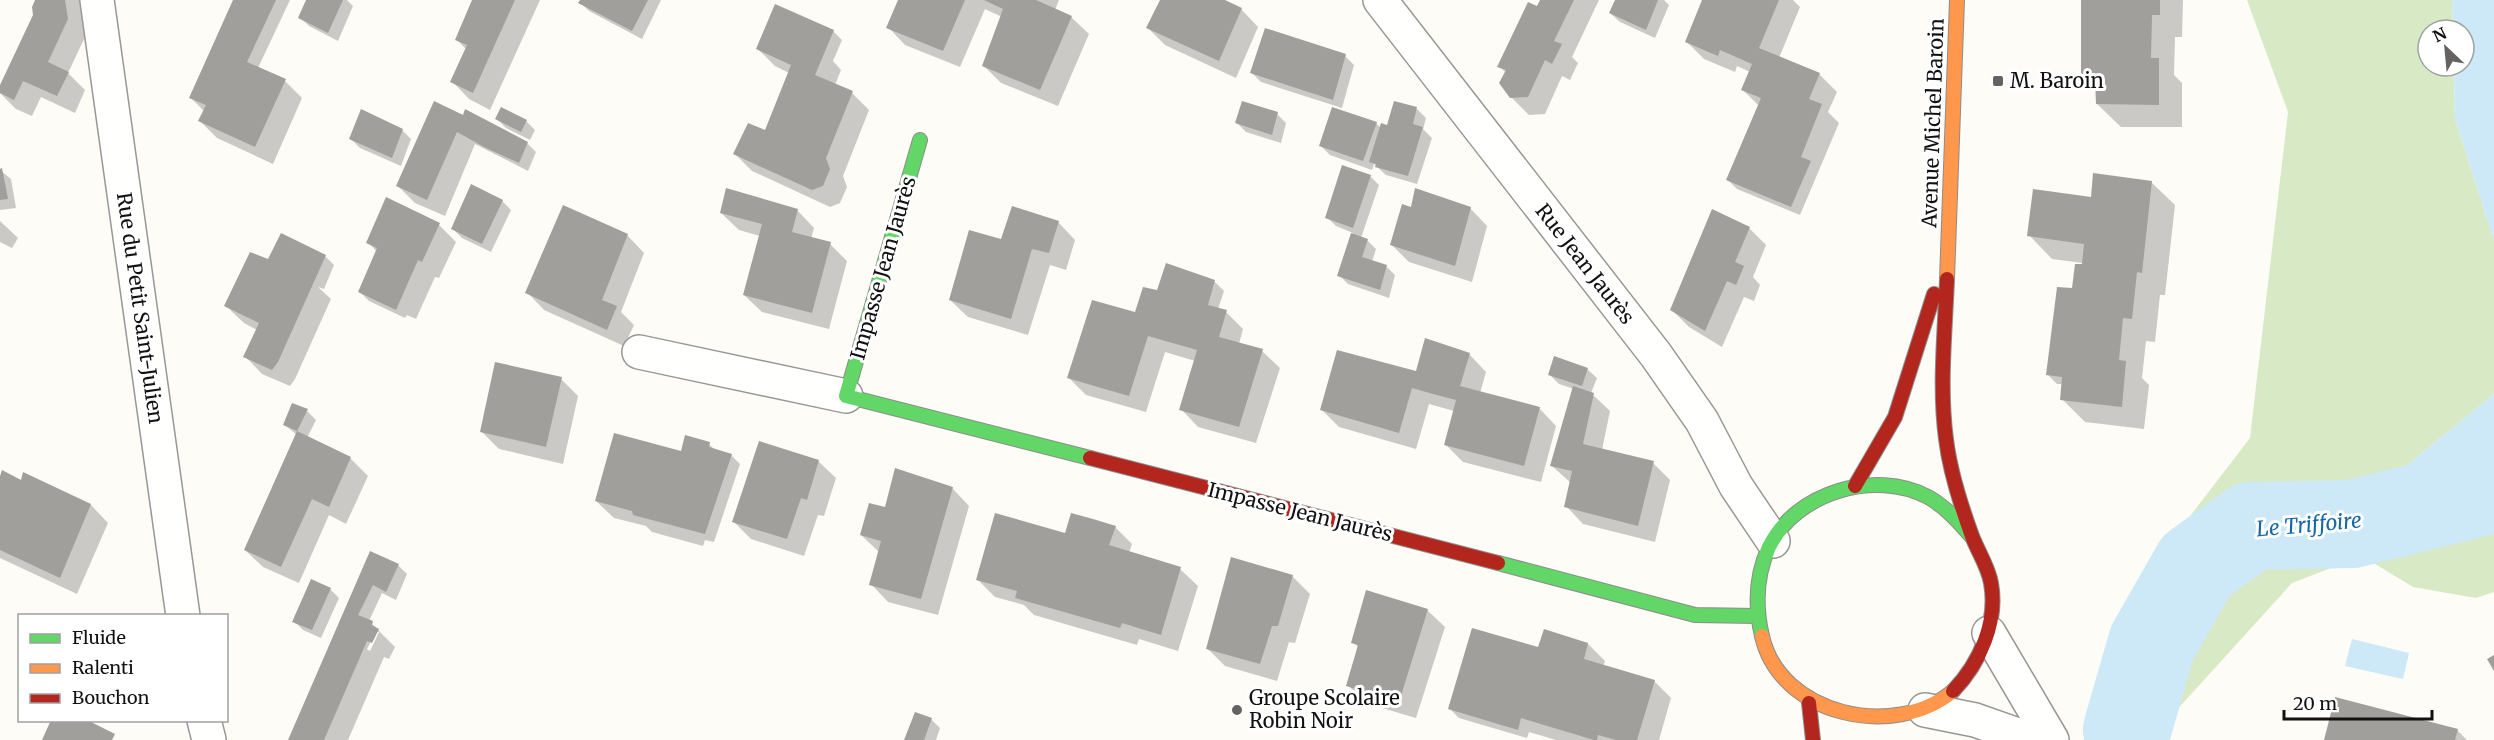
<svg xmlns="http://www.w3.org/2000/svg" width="2494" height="740" viewBox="0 0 2494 740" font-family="Merriweather,serif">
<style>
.forest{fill:#d8eac5}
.water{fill:#cde8f7}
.shadow{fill:#0003;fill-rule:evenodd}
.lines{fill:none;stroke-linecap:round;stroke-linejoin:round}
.river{stroke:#cde8f7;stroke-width:88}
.building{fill:#a19f9c}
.street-casing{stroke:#979795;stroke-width:36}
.fast-casing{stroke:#8e8d8b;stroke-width:16}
.slow-casing{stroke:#8e8d8b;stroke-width:16}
.jam-casing{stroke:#8e8d8b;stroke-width:16}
.street{stroke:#fffffe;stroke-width:33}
.fast{stroke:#63d668;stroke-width:14}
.slow{stroke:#ff974d;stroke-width:14}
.jam{stroke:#b3261e;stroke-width:14}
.poi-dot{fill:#646362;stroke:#fff;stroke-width:2}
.labels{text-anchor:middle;stroke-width:6;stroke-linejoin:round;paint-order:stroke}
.poi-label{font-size:20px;fill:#111;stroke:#fff;text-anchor:start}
.street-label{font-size:20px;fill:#111;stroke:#fff}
.water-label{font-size:21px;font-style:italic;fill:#1768a6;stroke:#fff}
</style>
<rect width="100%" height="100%" fill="#fdfcf7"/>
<path class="forest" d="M2247,0H2452L2453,30H2428V66H2454L2455,119L2494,241V394L2406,466L2352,524L2418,538L2494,530V592L2476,598L2413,587L2362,556L2292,583L2174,713L2149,700L2129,627L2171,541L2250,438L2288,112Z"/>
<path class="water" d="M2452,0H2494V241L2455,119L2454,66H2464V30H2453Z
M2494,394V530L2418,538L2352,524L2406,466Z
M2352,639L2409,653L2403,679L2345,666Z"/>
<path class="shadow" d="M37,0H79L85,37L68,73L85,90L75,113L41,97L32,116L16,109L0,93L34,15Z
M234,0H290L258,68L285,81L302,98L273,164L217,138L200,121L204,111L191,98Z
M307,0H347L353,6L338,41L309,26L300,17Z
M474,0H540L490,110L469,99L452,81L466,49L457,40Z
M581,0H661L642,39L589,11L580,2Z
M899,0H1059L1055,10L1071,17L1089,34L1058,106L1001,83L984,66L1002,17L985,9L960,67L905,45L888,27Z
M1161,0H1222L1241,9L1258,27L1236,78L1165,45L1148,28Z
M1541,0H1599L1572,57L1578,63L1570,80L1562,76L1545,114L1529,115L1511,97L1506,73L1499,66Z
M1616,0H1664L1669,5L1655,38L1620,22L1610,13Z
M1703,0H1793L1800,7L1779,58L1819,74L1837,92L1828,112L1839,123L1800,215L1737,189L1728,180L1759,106L1743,90L1750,72L1737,66L1735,72L1704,59L1687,42Z
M2082,0H2183L2182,37H2175L2174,75L2182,83V127H2121L2097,104L2098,89H2091L2082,80Z
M833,31L842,40L833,61L841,70L835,85L852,93L869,110L843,176L847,187L840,203L830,207L752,171L735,154L765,132L789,73L775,66L758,49Z
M1345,56L1354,65L1342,108L1261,82L1252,73Z
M435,103L527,143L536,152L528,171L475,144L445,216L415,203L398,186Z
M1417,109L1426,118L1423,129L1432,138L1417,184L1386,175L1374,164L1372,170L1330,155L1321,146L1376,123L1381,128L1388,127Z
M1277,114L1286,123L1281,143L1246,132L1237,123Z
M497,119L526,121L535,130L530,140L506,128Z
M402,130L411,139L401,166L360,148L351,139Z
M0,170L11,179L16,208L0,210Z
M1370,176L1379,185L1361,238L1367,240L1376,249L1372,262L1386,266L1395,275L1389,298L1348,284L1339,275L1353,233L1336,226L1327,217Z
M2151,182L2175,205L2165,295H2160L2155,342L2146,341L2142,378L2149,385L2144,429L2085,422L2062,399L2063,384H2057L2048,375L2071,290L2090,264L2052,259L2029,235L2092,198Z
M502,201L511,210L491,252L462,238L453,229Z
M1470,208L1487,226L1472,282L1409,262L1392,245Z
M797,210L814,228L811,239L830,244L847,261L829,329L762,312L744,295L760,236L739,230L721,213Z
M0,221L18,238L12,248L0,242Z
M1058,222L1075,240L1066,270L1050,265L1028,335L968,317L950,300L1002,241Z
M439,225L456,242L439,278L435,277L416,319L407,315L405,318L369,301L360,292L377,252L368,242Z
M1749,228L1766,245L1753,277L1760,285L1754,301L1744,297L1722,347L1689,327L1671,309Z
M627,235L644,253L621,312L634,325L624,346L544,310L527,292Z
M325,256L334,265L324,289L318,287L331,299L295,379L290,386L262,374L245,356L257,330L244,323L226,306L275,265Z
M1215,282L1224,291L1218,309L1226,312L1243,329L1239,344L1262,351L1280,368L1256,443L1198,427L1181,409L1195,361L1165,352L1146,412L1086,395L1069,378L1136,314L1162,294Z
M1469,354L1486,372L1480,393L1539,408L1556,426L1541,482L1463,462L1446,445L1454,411L1429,404L1416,449L1339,427L1322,410Z
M1587,369L1597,378L1591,393L1610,411L1602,450L1653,463L1670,480L1655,542L1583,524L1566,506L1571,483L1552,466L1574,389L1559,384L1550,375Z
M561,379L578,396L563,464L499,449L481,431Z
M307,411L316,420L307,438L350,458L368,476L346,524L329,515L299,583L263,567L245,550L297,435L285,425Z
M709,444L715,450L731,455L740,464L714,542L705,540L703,546L652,532L646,526L614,518L596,501L682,453Z
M818,461L836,478L824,516L818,515L804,556L751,539L734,522Z
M24,475L91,505L108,523L77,594L0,558V480L23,482Z
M952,488L969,506L938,615L888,602L871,584L879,552L861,535L886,509Z
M1115,527L1132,544L1129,553L1180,569L1198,586L1178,651L1139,639L1137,645L1034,615L1024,605L995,597L978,580L1066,535Z
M371,553L398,565L407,574L396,600L382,593L369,621L395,647L389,659L384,657L348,740H289ZM376,632H379L370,651L367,649Z
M1292,576L1310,594L1295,643L1289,642L1277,681L1225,666L1208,649Z
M330,589L339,598L321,638L303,630L294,621Z
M1427,610L1445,627L1416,718L1365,703L1348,685L1359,648L1353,642Z
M1588,644L1605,661L1603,667L1654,681L1671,698L1659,740H1556L1529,732L1527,738L1459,718L1450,709L1539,649Z
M931,719L940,728L936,740H906Z
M2457,730L2467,740H2326Z"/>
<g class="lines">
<path class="river" d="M2127,730L2152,643L2196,566L2251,526L2352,524L2481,492L2494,478"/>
</g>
<path class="building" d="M35,0H65L68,19L48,62L69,72L57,96L23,81L14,100L0,93V85L33,15L32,7Z
M233,0H276L247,62L286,79L255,147L198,121L206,105L189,98Z
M306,0H343L328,33L298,18Z
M472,0H515L473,93L450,82L467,45L455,40Z
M580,0H648L632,31L578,3Z
M898,0H965L943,51L886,28Z
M984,0H1036L1072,16L1040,90L982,66L1003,9Z
M1160,0H1225L1242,8L1219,61L1146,28Z
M1540,0H1574L1554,41L1562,44L1552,64L1545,60L1528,97L1510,98L1499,83L1506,70L1497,67L1528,2L1537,6Z
M1615,0H1658L1646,30L1609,13Z
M1702,0H1779L1759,48L1820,73L1809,99L1822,104L1801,157L1811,161L1791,207L1726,180L1761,98L1741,90L1752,64L1720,50L1718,56L1685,42Z
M2081,0H2160V15H2152L2151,58H2159V105L2096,104L2095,80L2081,81Z
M775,4L834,30L815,75L853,91L826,158L830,169L823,186L812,190L733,154L748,123L765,130L791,65L756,49Z
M1265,28L1346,54L1333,100L1250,73Z
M434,101L463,115L465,109L528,142L519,163L486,148L457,132L427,200L396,186Z
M1242,101L1278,112L1272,135L1235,123Z
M1394,101L1417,107L1413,124L1423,127L1408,176L1375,167L1376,164L1369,162L1381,123L1387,125Z
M501,107L527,120L521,132L495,119Z
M1332,107L1377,122L1363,161L1319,146Z
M361,109L403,129L392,158L349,139Z
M1342,165L1371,175L1353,228L1325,218Z
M2,168L8,199L0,200V169Z
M2093,173L2152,181L2142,273L2137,272L2132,319L2123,318L2119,360L2126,361L2122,407L2060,400L2062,377L2046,375L2057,287L2072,288L2075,264H2082L2084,244L2027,236L2033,189L2091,197Z
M471,184L503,200L482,244L451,229Z
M726,188L798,209L792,232L831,242L812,313L743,295L762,224L720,213Z
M1415,188L1471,207L1455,266L1390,245L1402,204L1411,207Z
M386,197L440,223L422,262L418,260L396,310L358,292L377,248L366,243Z
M563,205L628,234L602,300L617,306L607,330L525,293Z
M1012,206L1059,221L1049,253L1032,249L1011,319L949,300L969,230L1001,239Z
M1712,209L1750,227L1735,262L1744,266L1736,285L1727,281L1705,331L1670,310Z
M281,233L326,255L278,362L272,370L243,357L259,323L224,306L250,252L268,259Z
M1351,233L1368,239L1362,257L1387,265L1380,290L1337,276Z
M1166,263L1215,280L1208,305L1227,310L1219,337L1263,349L1239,427L1179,410L1197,350L1148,336L1129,396L1067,378L1092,300L1135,312L1143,287L1157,290Z
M1425,338L1470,353L1460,386L1540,407L1524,466L1444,445L1456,400L1433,394L1412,388L1399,433L1320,410L1337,350L1416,371Z
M1554,356L1588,368L1582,386L1548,375Z
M495,362L562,377L546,447L480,432Z
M1573,386L1594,393L1583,444L1654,461L1638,526L1564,507L1572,471L1550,466Z
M292,403L308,409L297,431L283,425Z
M297,431L351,457L329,507L312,499L281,567L244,550Z
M614,433L681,451L685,435L710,442L709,447L732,454L705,534L633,515L632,511L595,501Z
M759,441L819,460L807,500L801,498L787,539L732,522Z
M895,468L953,487L921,599L869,585L881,541L860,535L869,503L885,507Z
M2,470L21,480L23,472L91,504L60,578L0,550V476Z
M995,513L1065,533L1071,513L1093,519L1116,526L1109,545L1181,567L1161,635L1122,623L1120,628L1015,598L1017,591L976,580Z
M370,551L399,564L386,592L373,585L358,615L373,621L372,625L379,629L372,643L367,641L324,740H288Z
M1231,557L1293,575L1278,626H1272L1260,664L1206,649Z
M311,579L331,588L312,630L292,622Z
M1366,590L1428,609L1399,702L1346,686L1358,645L1351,643Z
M1472,628L1538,647L1544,629L1588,643L1584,659L1655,680L1637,740H1616L1598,735L1597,740H1594L1521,718L1518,730L1448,709Z
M2494,655V671L2487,659Z
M2335,697L2458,729L2455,740H2324Z
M915,712L932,718L924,740H904Z
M51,720H87L115,734L112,740H42Z"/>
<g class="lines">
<defs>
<path id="street" d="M97,0L183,616
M1380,0L1656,355L1702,421L1736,486L1773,541
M639,352L846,396
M1989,633L2052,740
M1925,710L1975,720L2032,740
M204,720L209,740"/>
<path id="fast" d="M920,140L846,396L1090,458
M1498,563L1695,615L1756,616
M1762,636C1755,606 1756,575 1769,547C1796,492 1875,469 1928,497C1946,507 1959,522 1972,537"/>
<path id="slow" d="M1947,279L1957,0
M1762,636C1780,716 1895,740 1953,691"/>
<path id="jam" d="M1947,279C1945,332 1939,387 1946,439C1950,472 1961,506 1972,536C1978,552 1988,566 1991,583C1998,622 1980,663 1953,691
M1090,458L1498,563
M1855,486L1895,417L1934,294
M1809,703L1813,740"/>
</defs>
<use href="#street" class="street-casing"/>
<use href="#fast" class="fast-casing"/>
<use href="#slow" class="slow-casing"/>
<use href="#jam" class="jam-casing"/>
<use href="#street" class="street"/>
<use href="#fast" class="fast"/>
<use href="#slow" class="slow"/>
<use href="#jam" class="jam"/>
</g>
<g class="poi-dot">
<rect x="1992" y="75" width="12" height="12" rx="3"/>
<circle cx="1237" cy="710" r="6"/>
</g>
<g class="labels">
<g class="poi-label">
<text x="2010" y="88">M. Baroin</text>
<text x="1249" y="705">Groupe Scolaire<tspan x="1249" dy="23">Robin Noir</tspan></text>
</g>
<g class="street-label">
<text transform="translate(1933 123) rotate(-88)" y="7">Avenue Michel Baroin</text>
<text transform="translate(1585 264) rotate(52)" y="7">Rue Jean Jaurès</text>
<text transform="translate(883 268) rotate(-74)" y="7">Impasse Jean Jaurès</text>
<text transform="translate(140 308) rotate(82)" y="7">Rue du Petit Saint-Julien</text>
<text transform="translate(1300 512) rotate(14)" y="7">Impasse Jean Jaurès</text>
</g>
<g class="water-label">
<text transform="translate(2309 525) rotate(-5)" y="7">Le Triffoire</text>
</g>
</g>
<rect x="18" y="614" width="210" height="108" fill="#ffffff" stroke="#a0a0a0" stroke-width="1.5"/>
<rect x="30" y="634" width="30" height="9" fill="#63d668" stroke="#a0a0a0" stroke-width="1.5"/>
<text x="72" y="644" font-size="18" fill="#111111">Fluide</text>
<rect x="30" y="664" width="30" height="9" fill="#ff974d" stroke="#a0a0a0" stroke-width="1.5"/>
<text x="72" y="674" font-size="18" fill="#111111">Ralenti</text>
<rect x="30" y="694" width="30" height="9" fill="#b3261e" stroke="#a0a0a0" stroke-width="1.5"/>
<text x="72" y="704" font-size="18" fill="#111111">Bouchon</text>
<g transform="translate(2446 48) rotate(334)"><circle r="28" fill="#ffffff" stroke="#a0a0a0" stroke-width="1.5"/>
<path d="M0-4.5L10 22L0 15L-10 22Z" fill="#646362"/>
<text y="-9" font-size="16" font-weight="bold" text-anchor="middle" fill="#111111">N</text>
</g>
<path d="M2284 710v9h148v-9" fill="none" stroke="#111111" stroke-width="3"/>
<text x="2293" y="710" font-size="18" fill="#111111" stroke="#ffffff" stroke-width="4.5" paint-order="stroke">20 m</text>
</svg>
